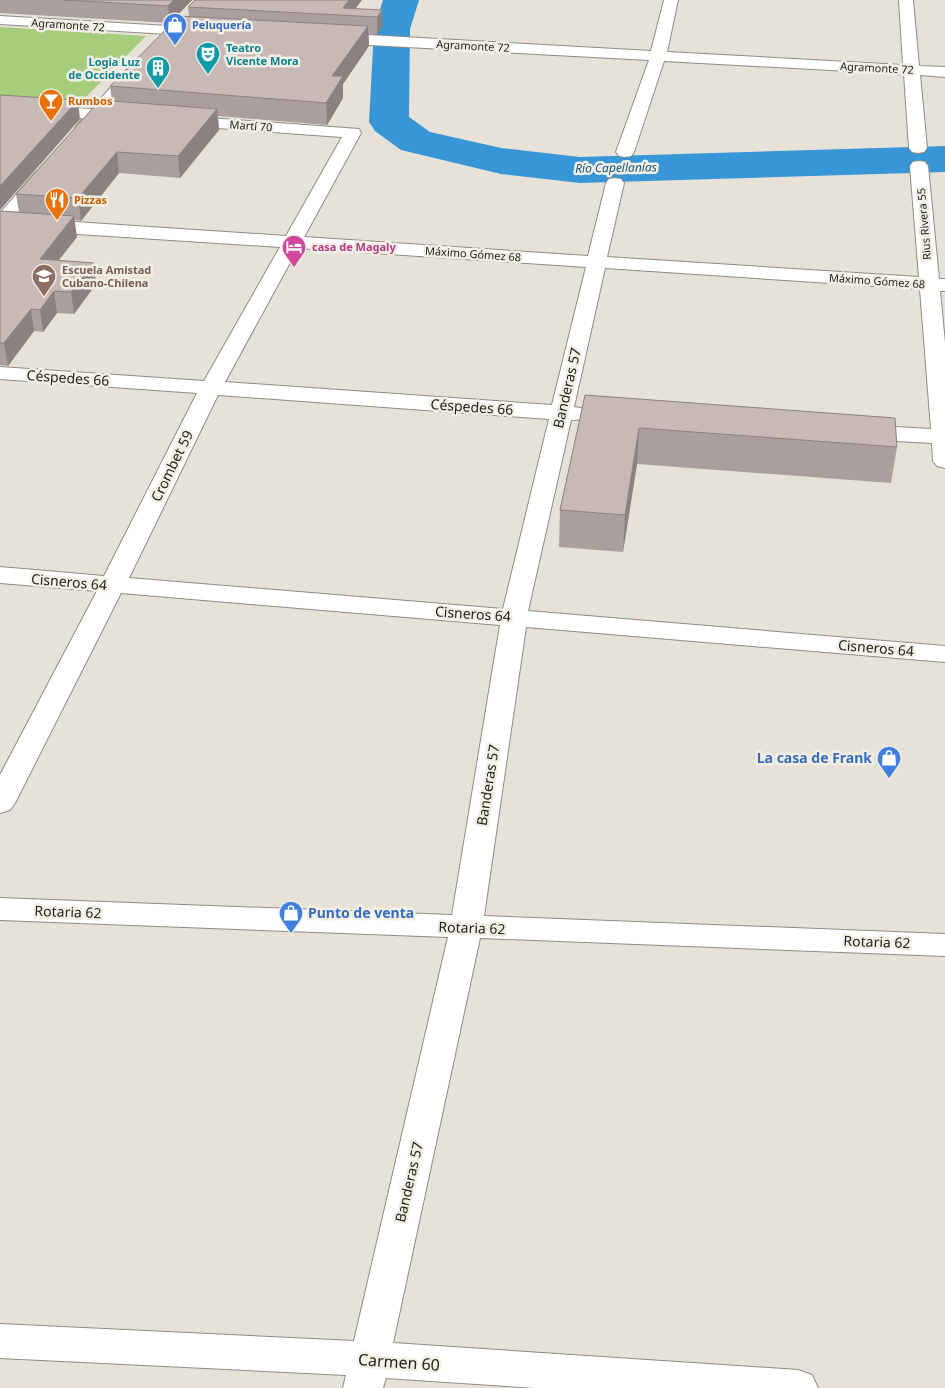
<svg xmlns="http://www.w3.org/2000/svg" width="945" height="1388" viewBox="0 0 945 1388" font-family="'Noto Sans',sans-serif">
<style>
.green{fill:#a5cd7c}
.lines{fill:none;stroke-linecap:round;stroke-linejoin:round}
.river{fill:#3796d6;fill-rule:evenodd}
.minor-casing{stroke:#8f8c82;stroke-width:2}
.major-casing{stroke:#8f8c82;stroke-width:2}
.minor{fill:#fff;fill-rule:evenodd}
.major{fill:#fff;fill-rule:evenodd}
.wall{fill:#aa9f9d}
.shaded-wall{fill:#8b827f}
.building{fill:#c6b9b6;stroke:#8b827f}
.labels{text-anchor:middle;stroke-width:5;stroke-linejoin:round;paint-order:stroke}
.far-street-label{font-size:11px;fill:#24231f;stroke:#f3efe4}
.far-shop-label{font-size:11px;font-weight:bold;fill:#366cbe;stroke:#f3efe4;text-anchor:start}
.far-culture-label{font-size:11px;font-weight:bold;fill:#0d838f;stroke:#f3efe4;text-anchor:start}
.far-food-label{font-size:11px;font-weight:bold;fill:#c56008;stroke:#f3efe4;text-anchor:start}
.far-hotel-label{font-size:11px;font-weight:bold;fill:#b23c85;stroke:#f3efe4;text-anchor:start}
.far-education-label{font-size:11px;font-weight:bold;fill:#785e54;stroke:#f3efe4;text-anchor:start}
.far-water-label{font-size:12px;font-style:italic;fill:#0e547f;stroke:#f3efe4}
.street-label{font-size:14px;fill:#24231f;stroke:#f3efe4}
.shop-label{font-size:14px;font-weight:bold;fill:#366cbe;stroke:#f3efe4;text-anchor:end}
.near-street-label{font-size:16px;fill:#24231f;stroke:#f3efe4}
</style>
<rect width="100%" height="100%" fill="#e6e2d7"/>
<path class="green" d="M0,27L146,36L77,106L0,100Z"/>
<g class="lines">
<path class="river" d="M383,0H419L410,29L409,117L430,132L501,148L580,157L945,146V172L580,183L501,174L401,150L375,131L369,122L374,29Z"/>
<defs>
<path id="minor" d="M664,0H678L667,52L903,65L899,0H913L919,66L945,67V77L920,75L927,148L924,152L918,153L912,152L909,148L904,74L664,61L634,152L631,156L625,157L619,156L616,152L649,60L332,43L327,41L324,38L327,35L332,33L651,51Z
M0,16L202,28L207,29L209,32L207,35L202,36L0,24Z
M0,101L124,112L130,113L132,117L130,121L124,122L0,111Z
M182,116L359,129L361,133L304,237L588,256L606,183L609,179L615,178L621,179L624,183L607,257L919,277L910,166L913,162L919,161L925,162L928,166L939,279H945V291H940L945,343V468L937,466L933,461L932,443L859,439L851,437L848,432L851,427L859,425L931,429L920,289L605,268L574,407L587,409L590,414L587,419L571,420L528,611L945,646V662L526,627L484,916L945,934V956L480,938L393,1343L798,1370L812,1375L818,1388H535L386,1378L383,1388H343L346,1375L0,1358V1324L354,1341L448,937L0,920V898L452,915L500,625L121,593L15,803L10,810L0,813V775L97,591L0,583V567L104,576L197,393L0,379V367L204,381L280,247L0,229V217L286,236L342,137L176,125L174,121L176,117ZM298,248L586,267L552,405L225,382ZM218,395L549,419L503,609L129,578Z"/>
<path id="major" d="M137,63L143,65L145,68L143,71L89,133H77L75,129L77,125L131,65Z
M42,171L48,172L51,176L48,180L7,228L0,230V213L36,172Z"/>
</defs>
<use href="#minor" class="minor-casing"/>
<use href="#major" class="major-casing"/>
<use href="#minor" class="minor"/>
<use href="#major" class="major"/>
</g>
<path class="wall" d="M0,0H192L170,23L0,13Z
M188,7L355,9L382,10V27L377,34H369V46L343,84V98L327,125L218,116L219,130L180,178L119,173L81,221L74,220L77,237L59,260L94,263L96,284L74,314L57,313L43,332L34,331L8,366L0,365V211L19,212L16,194L112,101L110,86L189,16Z
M585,395L897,447L891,483L637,464L623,552L559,547L560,510Z"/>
<path class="shaded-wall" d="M174,0H192L170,23L168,6Z
M349,0H362L350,16L343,8Z
M382,10V27L377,34V17Z
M368,26L369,46L343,84V98L327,125L326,103L332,76Z
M78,100L80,119L0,210V186Z
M217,109L219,130L180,178L178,156Z
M117,152L119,173L81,221L78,198Z
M74,216L77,237L43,280L40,259Z
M94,263L96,284L74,314L71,292Z
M54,291L57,313L43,332L40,310Z
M31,309L34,331L8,366L4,343Z
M639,428L637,464L623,552L625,515Z"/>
<path class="building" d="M64,0H174L168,6Z
M195,0H349L343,8L382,10L377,17L188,7Z
M179,16L368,26L332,76H343L326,103L110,86Z
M0,95L78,100L0,186Z
M100,100L217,109L178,156L117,152L78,198L16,194Z
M0,211L74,216L40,259L94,263L71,292L54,291L40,310L31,309L4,343H0Z
M585,395L895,418L897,447L639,428L625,515L560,510Z"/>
<defs>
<symbol id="shop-pin" viewBox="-11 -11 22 30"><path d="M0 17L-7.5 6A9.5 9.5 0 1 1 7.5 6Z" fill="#3f7fe0" stroke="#f3efe4"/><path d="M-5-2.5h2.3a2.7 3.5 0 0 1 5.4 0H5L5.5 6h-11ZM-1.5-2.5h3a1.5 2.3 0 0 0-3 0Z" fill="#fff"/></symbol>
<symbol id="theatre-pin" viewBox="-11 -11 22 30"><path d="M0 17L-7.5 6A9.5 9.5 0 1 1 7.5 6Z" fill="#0f9aa8" stroke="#f3efe4"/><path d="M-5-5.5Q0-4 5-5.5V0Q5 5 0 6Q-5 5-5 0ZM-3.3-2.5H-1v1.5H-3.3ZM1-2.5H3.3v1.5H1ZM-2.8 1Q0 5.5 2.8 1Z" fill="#fff"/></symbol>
<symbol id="building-pin" viewBox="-11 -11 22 30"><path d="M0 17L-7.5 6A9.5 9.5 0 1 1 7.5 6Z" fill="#0f9aa8" stroke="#f3efe4"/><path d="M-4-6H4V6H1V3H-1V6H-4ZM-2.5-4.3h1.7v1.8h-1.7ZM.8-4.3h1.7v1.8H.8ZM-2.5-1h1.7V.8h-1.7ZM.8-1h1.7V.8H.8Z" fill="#fff"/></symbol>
<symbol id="bar-pin" viewBox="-11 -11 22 30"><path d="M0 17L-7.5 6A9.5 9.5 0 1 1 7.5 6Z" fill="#e8710a" stroke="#f3efe4"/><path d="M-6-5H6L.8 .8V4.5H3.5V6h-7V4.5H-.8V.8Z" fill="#fff"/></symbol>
<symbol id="restaurant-pin" viewBox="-11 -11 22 30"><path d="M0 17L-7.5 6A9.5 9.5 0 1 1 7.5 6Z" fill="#e8710a" stroke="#f3efe4"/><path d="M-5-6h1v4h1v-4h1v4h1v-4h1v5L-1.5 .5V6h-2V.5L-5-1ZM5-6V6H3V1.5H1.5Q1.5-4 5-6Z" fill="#fff"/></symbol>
<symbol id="hotel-pin" viewBox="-11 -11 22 30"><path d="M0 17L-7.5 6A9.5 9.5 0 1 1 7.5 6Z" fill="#d1479c" stroke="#f3efe4"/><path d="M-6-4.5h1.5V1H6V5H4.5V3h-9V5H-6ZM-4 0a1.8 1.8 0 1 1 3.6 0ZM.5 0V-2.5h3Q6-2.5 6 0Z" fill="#fff"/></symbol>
<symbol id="school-pin" viewBox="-11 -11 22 30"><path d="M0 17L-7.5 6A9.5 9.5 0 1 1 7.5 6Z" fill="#8d6e63" stroke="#f3efe4"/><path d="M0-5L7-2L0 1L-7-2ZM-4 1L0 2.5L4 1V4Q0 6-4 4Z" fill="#fff"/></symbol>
</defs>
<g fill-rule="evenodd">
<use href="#shop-pin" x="161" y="11" width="28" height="38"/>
<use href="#theatre-pin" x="194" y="40" width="28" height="38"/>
<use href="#building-pin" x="144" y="54" width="28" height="38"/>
<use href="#bar-pin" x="37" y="87" width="28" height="38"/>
<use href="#restaurant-pin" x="43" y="186" width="28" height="38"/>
<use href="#hotel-pin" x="280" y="233" width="28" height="38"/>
<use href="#school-pin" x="30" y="262" width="28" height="38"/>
<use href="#shop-pin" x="875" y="744" width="28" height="38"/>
<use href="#shop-pin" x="277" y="899" width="28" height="38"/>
</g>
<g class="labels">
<g class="far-street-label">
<text transform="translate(68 25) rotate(4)" y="4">Agramonte 72</text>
<text transform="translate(473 46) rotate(3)" y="4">Agramonte 72</text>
<text transform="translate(877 68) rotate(3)" y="4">Agramonte 72</text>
<text transform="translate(251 126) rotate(4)" y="4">Martí 70</text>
<text transform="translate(924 224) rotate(-95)" y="4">Rius Rivera 55</text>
<text transform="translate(473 254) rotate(4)" y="4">Máximo Gómez 68</text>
<text transform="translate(877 281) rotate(4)" y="4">Máximo Gómez 68</text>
</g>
<g class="far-shop-label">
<text x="192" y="29">Peluquería</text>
</g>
<g class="far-culture-label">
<text x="226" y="52">Teatro<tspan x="226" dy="13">Vicente Mora</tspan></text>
<text x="140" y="66" text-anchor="end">Logia Luz<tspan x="140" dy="13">de Occidente</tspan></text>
</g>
<g class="far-food-label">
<text x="68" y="105">Rumbos</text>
<text x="74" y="204">Pizzas</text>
</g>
<g class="far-hotel-label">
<text x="312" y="251">casa de Magaly</text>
</g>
<g class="far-education-label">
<text x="62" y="274">Escuela Amistad<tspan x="62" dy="13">Cubano-Chilena</tspan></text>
</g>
<g class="far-water-label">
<text transform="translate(616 168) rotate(-1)" y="4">Río Capellanías</text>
</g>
<g class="street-label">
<text transform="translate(68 378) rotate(4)" y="5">Céspedes 66</text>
<text transform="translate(567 388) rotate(-77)" y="5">Banderas 57</text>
<text transform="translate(472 407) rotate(4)" y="5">Céspedes 66</text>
<text transform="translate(172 466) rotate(-64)" y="5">Crombet 59</text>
<text transform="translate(69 582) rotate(5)" y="5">Cisneros 64</text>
<text transform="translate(473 614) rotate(4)" y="5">Cisneros 64</text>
<text transform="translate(876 648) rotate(5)" y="5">Cisneros 64</text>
<text transform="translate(488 785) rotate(-81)" y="5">Banderas 57</text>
<text transform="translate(68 912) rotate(2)" y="5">Rotaria 62</text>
<text transform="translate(472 928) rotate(2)" y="5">Rotaria 62</text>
<text transform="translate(877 942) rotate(2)" y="5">Rotaria 62</text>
<text transform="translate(409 1182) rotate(-77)" y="5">Banderas 57</text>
</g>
<g class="shop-label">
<text x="872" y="763">La casa de Frank</text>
<text x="308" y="918" text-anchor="start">Punto de venta</text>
</g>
<g class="near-street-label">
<text transform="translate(399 1362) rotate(4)" y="6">Carmen 60</text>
</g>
</g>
</svg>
